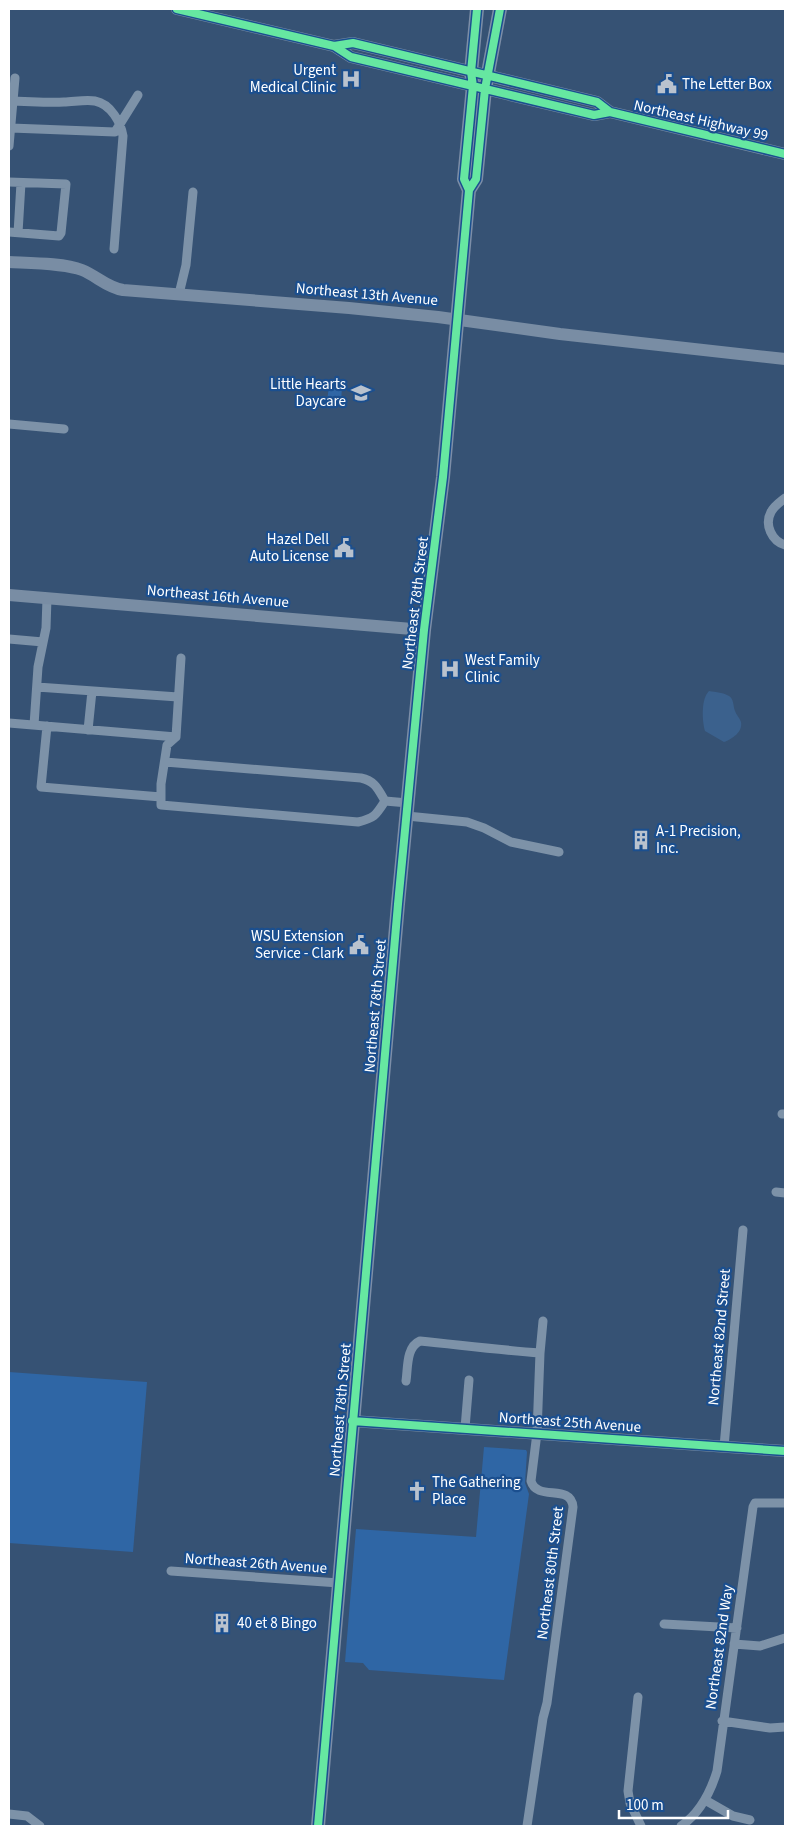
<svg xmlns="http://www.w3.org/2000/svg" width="794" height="1835" viewBox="0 0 794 1835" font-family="'Source Sans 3',sans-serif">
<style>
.green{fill:#2f66a5}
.water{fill:#3b618d}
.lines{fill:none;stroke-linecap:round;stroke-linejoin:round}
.street{stroke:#7d92a8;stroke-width:9}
.secondary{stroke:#798da4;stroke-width:12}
.primary{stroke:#7d8ea7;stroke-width:14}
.cycleway-casing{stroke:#1b4f8f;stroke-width:11}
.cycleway{stroke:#66e7a1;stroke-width:8}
.labels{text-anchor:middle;stroke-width:4.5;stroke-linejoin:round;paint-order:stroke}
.poi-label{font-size:15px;fill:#fff;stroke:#1b4f8f;text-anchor:start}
.street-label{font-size:15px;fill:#fff;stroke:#1b4f8f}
</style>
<rect width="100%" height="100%" fill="#365274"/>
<path class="green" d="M329,385L342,386L341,403L327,402Z
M9,1372L147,1382L133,1552L9,1543Z
M484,1447L526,1450L527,1452L525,1483L529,1494L504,1680L369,1670L363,1663L345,1662L356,1529L476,1537Z"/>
<path class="water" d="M709,691C716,692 724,693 729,696C734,699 733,706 735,711C736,715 740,718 741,722C743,732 732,739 724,742L705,731C702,720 701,699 709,691Z"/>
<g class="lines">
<path class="street" d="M9,101C27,101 46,103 64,102C73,102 86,99 95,101C111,104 121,123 123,136L114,249
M11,128L115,132L138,95
M9,146L15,78
M9,182L66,184L61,233L59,236L9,232
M18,233L21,183
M179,294L186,265L193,192
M9,424L64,429
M785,498C780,502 774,506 771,512C764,525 772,541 785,545
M9,639L43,642
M181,658L176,737L167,745L161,784V805L358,822C375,818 376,815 385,801
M37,687L178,697
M9,723L176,737
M34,725L38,667L46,628L47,598
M47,726L41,787L161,797
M88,730L92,691
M165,762L361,778C375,781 378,789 385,801L408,803
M407,816L467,822L484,828L511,842L559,852
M782,1114H785
M776,1192L785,1193
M406,1381C408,1368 406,1347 420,1341C460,1345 500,1350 540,1353
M465,1428L469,1380
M724,1447L743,1230
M171,1571L339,1583
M664,1624L737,1628
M734,1644L760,1646L785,1638
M638,1697L628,1791L630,1803L641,1826
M722,1721L770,1728L785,1727
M705,1800L733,1816L750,1820
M9,1814L27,1816L40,1826
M527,1826L543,1718L547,1703L573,1507C571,1483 537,1502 531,1481L537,1433L540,1353L543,1321
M681,1826C700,1813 710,1794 717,1771L753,1507L755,1503H785"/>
<path class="secondary" d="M177,9L334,46L351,57L594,115L610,112L785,154
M334,46L353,43L597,102L610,112
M9,262C29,263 64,263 82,270C97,276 106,287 123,290L349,308L438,317L560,334L785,359
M9,595L424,630
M352,1421L785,1451"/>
<path class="primary" d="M469,190L464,179L473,86L471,72L477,9
M318,1826L398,904L424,630L443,477L469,190L476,179L485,89L500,9"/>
<defs>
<path id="cycleway" d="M177,9L334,46L351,57L594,115L610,112L785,154
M334,46L353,43L597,102L610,112
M469,190L464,179L473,86L471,72L477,9
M352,1421L785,1451
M318,1826L398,904L424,630L443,477L469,190L476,179L485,89L500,9"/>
</defs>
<use href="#cycleway" class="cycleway-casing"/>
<use href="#cycleway" class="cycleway"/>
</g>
<defs>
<symbol id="hospital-bare" viewBox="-9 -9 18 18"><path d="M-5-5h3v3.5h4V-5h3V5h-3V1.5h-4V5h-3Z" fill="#b9c2ce" stroke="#1b4f8f" stroke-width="2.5" paint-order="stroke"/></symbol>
<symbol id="civic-bare" viewBox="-9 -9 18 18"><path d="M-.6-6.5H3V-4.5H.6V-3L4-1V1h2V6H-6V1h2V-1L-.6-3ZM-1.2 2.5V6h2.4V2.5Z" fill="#b9c2ce" stroke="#1b4f8f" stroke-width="2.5" paint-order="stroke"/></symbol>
<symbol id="school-bare" viewBox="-9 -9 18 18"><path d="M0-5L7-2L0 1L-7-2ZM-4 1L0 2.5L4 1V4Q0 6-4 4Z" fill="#b9c2ce" stroke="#1b4f8f" stroke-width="2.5" paint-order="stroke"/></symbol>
<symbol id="building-bare" viewBox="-9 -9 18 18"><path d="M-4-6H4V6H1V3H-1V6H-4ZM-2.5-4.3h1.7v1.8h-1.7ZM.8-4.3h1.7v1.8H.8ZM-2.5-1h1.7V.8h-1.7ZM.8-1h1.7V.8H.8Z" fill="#b9c2ce" stroke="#1b4f8f" stroke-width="2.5" paint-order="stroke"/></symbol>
<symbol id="church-bare" viewBox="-9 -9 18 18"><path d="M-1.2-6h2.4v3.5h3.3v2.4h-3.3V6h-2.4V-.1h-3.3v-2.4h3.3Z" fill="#b9c2ce" stroke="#1b4f8f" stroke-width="2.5" paint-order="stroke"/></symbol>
</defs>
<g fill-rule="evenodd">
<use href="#hospital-bare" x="337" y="65" width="28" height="28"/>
<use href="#civic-bare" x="653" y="70" width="28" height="28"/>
<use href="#school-bare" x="347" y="379" width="28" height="28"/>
<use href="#civic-bare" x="330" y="534" width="28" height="28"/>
<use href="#hospital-bare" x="436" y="655" width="28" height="28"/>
<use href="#building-bare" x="627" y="826" width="28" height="28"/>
<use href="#civic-bare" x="345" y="931" width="28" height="28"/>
<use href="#church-bare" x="403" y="1477" width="28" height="28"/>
<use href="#building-bare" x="208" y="1609" width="28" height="28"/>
</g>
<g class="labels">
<g class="poi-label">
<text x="336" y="75" text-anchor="end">Urgent<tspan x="336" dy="17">Medical Clinic</tspan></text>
<text x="682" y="89">The Letter Box</text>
<text x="346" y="389" text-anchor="end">Little Hearts<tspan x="346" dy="17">Daycare</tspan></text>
<text x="329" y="544" text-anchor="end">Hazel Dell<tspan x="329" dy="17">Auto License</tspan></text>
<text x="465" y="665">West Family<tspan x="465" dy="17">Clinic</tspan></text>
<text x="656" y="836">A-1 Precision,<tspan x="656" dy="17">Inc.</tspan></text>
<text x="344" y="941" text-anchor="end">WSU Extension<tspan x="344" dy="17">Service - Clark</tspan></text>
<text x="432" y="1487">The Gathering<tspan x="432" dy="17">Place</tspan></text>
<text x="237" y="1628">40 et 8 Bingo</text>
</g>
<g class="street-label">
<text transform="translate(701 120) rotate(13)" y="5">Northeast Highway 99</text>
<text transform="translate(367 294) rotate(5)" y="5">Northeast 13th Avenue</text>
<text transform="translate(218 596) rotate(5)" y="5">Northeast 16th Avenue</text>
<text transform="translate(415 603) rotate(-83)" y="5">Northeast 78th Street</text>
<text transform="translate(375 1006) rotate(-85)" y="5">Northeast 78th Street</text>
<text transform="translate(719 1337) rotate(-85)" y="5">Northeast 82nd Street</text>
<text transform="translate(340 1410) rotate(-85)" y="5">Northeast 78th Street</text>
<text transform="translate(570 1422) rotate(4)" y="5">Northeast 25th Avenue</text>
<text transform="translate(256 1563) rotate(4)" y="5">Northeast 26th Avenue</text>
<text transform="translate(550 1573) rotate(-83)" y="5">Northeast 80th Street</text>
<text transform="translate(719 1647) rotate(-82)" y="5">Northeast 82nd Way</text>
</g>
</g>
<rect width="794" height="1835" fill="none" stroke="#ffffff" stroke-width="20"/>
<path d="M619 1810v8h109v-8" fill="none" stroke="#ffffff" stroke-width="2.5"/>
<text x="626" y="1810" font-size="15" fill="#ffffff" stroke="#1b4f8f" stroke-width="4" paint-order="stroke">100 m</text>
</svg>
